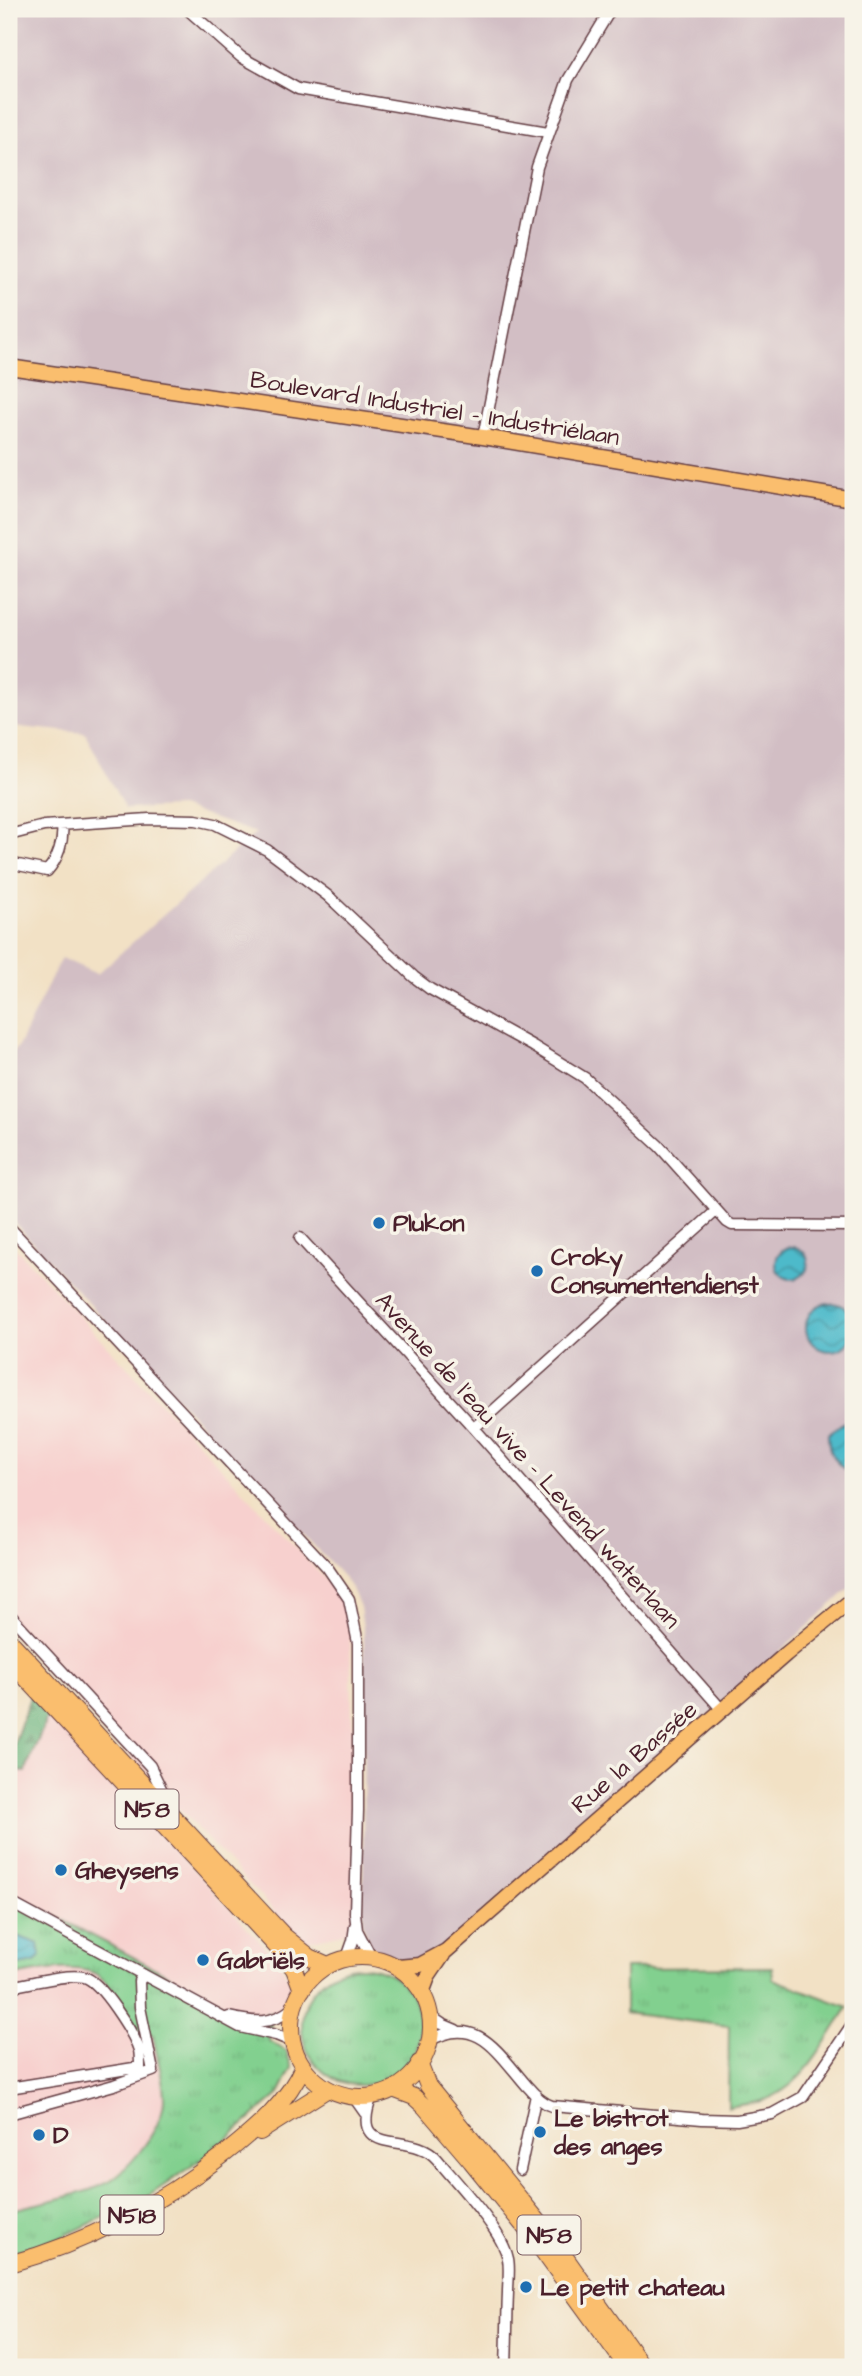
<svg xmlns="http://www.w3.org/2000/svg" width="862" height="2376" viewBox="0 0 862 2376" font-family="'Architects Daughter',sans-serif">
<style>
.built{fill:#f7d0ce}
.industrial{fill:#d2bec4}
.grass{fill:url(#grass-tufts);stroke:#66785d;stroke-width:2}
.forest{fill:url(#forest-firs);stroke:#5a6852;stroke-width:2}
.water{fill:url(#water-waves);stroke:#4c6c7a;stroke-width:2}
.lines{fill:none;stroke-linecap:round;stroke-linejoin:round}
.stream{stroke:#4ebaca;stroke-width:2.5}
.minor-casing{stroke:#633c42;stroke-width:13}
.major-casing{stroke:#633c42;stroke-width:17}
.highway-casing{stroke:#633c42;stroke-width:18}
.minor{stroke:#fff;stroke-width:10}
.major{stroke:#fabe6e;stroke-width:14}
.highway{stroke:#fabe6e;stroke-width:16}
.poi-dot{fill:#1f6fb2;stroke:#f7f3e8;stroke-width:2.5}
.labels{text-anchor:middle;stroke-width:7;stroke-linejoin:round;paint-order:stroke}
.shield{fill:#f7f3e8;stroke:#7e5f64;stroke-width:2}
.shield-label{font-size:23px;font-weight:bold;fill:#4a1f2b}
.street-label{font-size:24px;fill:#4a1f2b;stroke:#f7f3e8}
.poi-label{font-size:24px;font-weight:bold;fill:#4a1f2b;stroke:#f7f3e8;text-anchor:start}
</style>
<defs>
<pattern id="grass-tufts" width="24" height="20" patternUnits="userSpaceOnUse" patternTransform="scale(1.75)"><rect width="24" height="20" fill="#82d08f"/><path d="M3 7l-1-3M5 7V3M7 7l1-3M15 17l-1-3M17 17v-4M19 17l1-3" fill="none" stroke="#72b27c"/></pattern>
<pattern id="forest-firs" width="22" height="20" patternUnits="userSpaceOnUse" patternTransform="scale(1.75)"><rect width="22" height="20" fill="#69b27a"/><path d="M5 1l3.5 6h-7zM16 11l3.5 6h-7z" fill="#589064"/></pattern>
<pattern id="water-waves" width="16" height="10" patternUnits="userSpaceOnUse" patternTransform="scale(1.75)"><rect width="16" height="10" fill="#4ebaca"/><path d="M0 5q4-4 8 0t8 0" fill="none" stroke="#4397a4"/></pattern>
</defs>
<rect width="100%" height="100%" fill="#f7f3e8"/>
<filter id="ink" filterUnits="userSpaceOnUse"><feTurbulence type="fractalNoise" baseFrequency=".0143" numOctaves="2"/><feDisplacementMap in="SourceGraphic" scale="14" xChannelSelector="R" yChannelSelector="G"/><feConvolveMatrix kernelMatrix="1 2 1 2 8 2 1 2 1" color-interpolation-filters="sRGB"/></filter>
<filter id="wash" filterUnits="userSpaceOnUse"><feTurbulence type="fractalNoise" baseFrequency=".00686" numOctaves="4" result="noise"/><feDisplacementMap in="SourceGraphic" scale="28" xChannelSelector="R" yChannelSelector="G"/><feGaussianBlur stdDeviation="1.57" result="paint"/><feColorMatrix in="noise" values="0 0 0 0 0 0 0 0 0 0 0 0 0 0 0 0 0 1.4 0 .05"/><feComposite in="paint" operator="in"/></filter>
<g filter="url(#wash)">
<rect width="100%" height="100%" fill="#f2e1c5"/>
<path class="built" d="M9,1241L342,1597L350,1632L357,1930L303,1942L9,1626Z
M49,1713L280,1963L292,1986L290,1998L282,2009L272,2013L255,2015L236,2011L9,1892V1770L26,1771Z
M78,1969L92,1972L102,1978L116,1995L140,2034L153,2035L164,2100L158,2125L143,2147L126,2166L100,2186L9,2211V1977L50,1970Z"/>
<path class="industrial" d="M9,9H853V1585L733,1695L432,1956L407,1962L378,1951L370,1945L363,1924L364,1635L360,1607L353,1591L344,1578L9,1217V1055L18,1047L61,958L97,974L256,833L180,807L125,809L85,733L9,726Z"/>
<path class="grass" d="M9,1892L236,2011L255,2015L272,2013L269,2041L286,2051L292,2068L278,2095L207,2156L150,2195L58,2239L9,2253V2211C38,2203 69,2198 98,2187C125,2177 163,2129 164,2099C164,2079 156,2055 153,2035L140,2034C129,2015 117,1990 99,1976C79,1961 33,1973 9,1977Z
M302 2026a59 59 0 1 1 118 0a59 59 0 1 1-118 0Z
M772,1967L773,1979L848,2007C826,2041 803,2089 761,2101C750,2104 739,2105 728,2107L729,2026L625,2013V1968Z"/>
<path class="forest" d="M31,1694L49,1713L25,1772L9,1770V1751L12,1750Z"/>
<path class="water" d="M776 1263a16 16 0 1 1 32 0a16 16 0 1 1-32 0Z
M806 1327a24 24 0 1 1 48 0a24 24 0 1 1-48 0Z
M844,1422L848,1423L853,1431V1476C836,1463 828,1456 828,1434Z
M9,1933L39,1944L41,1955L35,1962L9,1967Z"/>
<g class="lines">
<path class="stream" d="M852,1405L853,1406"/>
</g>
</g>
<g filter="url(#ink)">
<g class="lines">
<defs>
<path id="minor" d="M187,9L241,57L298,89L548,132
M483,437L537,167L568,80L611,9
M9,835L44,826L149,819L196,820L215,824L267,850L328,896L414,977L430,989L533,1046L585,1078L659,1146L727,1222L732,1225L853,1226
M9,863L47,871C58,859 64,841 62,825
M9,1227L327,1567L349,1599L358,1643V1810L355,1913L357,1930L371,1957
M300,1238L474,1428L723,1711
M474,1428L716,1211
M9,1614L150,1766L171,1809
M9,1902L240,2027L276,2035L293,2042
M347,1958L353,1941L355,1926
M9,1987C28,1984 67,1973 84,1977C101,1981 134,2034 139,2050C140,2055 140,2061 140,2067L9,2088
M430,2016L442,2024L456,2030
M229,2017C255,2023 272,2025 293,2008
M429,2041C477,2013 498,2053 527,2086C535,2094 541,2103 552,2106L702,2119L737,2120L772,2114L803,2097L853,2023
M353,2096L365,2113
M372,2096C347,2161 412,2129 437,2159C456,2182 503,2231 508,2259C510,2269 508,2282 508,2292C507,2317 507,2342 506,2367
M9,2114L114,2085L153,2071L140,2007L139,1981L144,1975
M520,2170L536,2095"/>
<path id="major" d="M9,367L483,437L853,499
M398,1967L420,1965L446,1951L786,1654L853,1599
M422,1993L428,1977L443,1955"/>
<path id="highway" d="M9,1640L284,1936L310,1957L328,1965
M9,1660L276,1946L294,1969L302,1990
M291 2027a70 70 0 1 1 140 0a70 70 0 1 1-140 0Z
M419,2063L428,2086L548,2233L643,2367
M393,2089L414,2097L424,2106L471,2161L531,2235L627,2367
M260,2132L328,2089
M9,2264C90,2242 160,2204 226,2153C256,2129 288,2102 303,2066"/>
</defs>
<use href="#minor" class="minor-casing"/>
<use href="#major" class="major-casing"/>
<use href="#highway" class="highway-casing"/>
<use href="#minor" class="minor"/>
<use href="#major" class="major"/>
<use href="#highway" class="highway"/>
</g>
</g>
<g class="poi-dot">
<circle cx="379" cy="1223" r="7"/>
<circle cx="537" cy="1271" r="7"/>
<circle cx="61" cy="1870" r="7"/>
<circle cx="203" cy="1960" r="7"/>
<circle cx="540" cy="2132" r="7"/>
<circle cx="39" cy="2135" r="7"/>
<circle cx="526" cy="2287" r="7"/>
</g>
<g class="labels">
<g class="shield">
<rect x="115.5" y="1789.5" width="63" height="39" rx="5"/>
<rect x="100.5" y="2195.5" width="63" height="39" rx="5"/>
<rect x="517.5" y="2215.5" width="63" height="39" rx="5"/>
</g>
<g class="shield-label">
<text x="147" y="1817">N58</text>
<text x="132" y="2223">N518</text>
<text x="549" y="2243">N58</text>
</g>
<g class="street-label">
<text transform="translate(435 408) rotate(9)" y="8">Boulevard Industriel - Industriélaan</text>
<text transform="translate(528 1460) rotate(48)" y="8">Avenue de l'eau vive - Levend waterlaan</text>
<text transform="translate(634 1757) rotate(-41)" y="8">Rue la Bassée</text>
</g>
<g class="poi-label">
<text x="393" y="1231">Plukon</text>
<text x="551" y="1265">Croky<tspan x="551" dy="28">Consumentendienst</tspan></text>
<text x="75" y="1878">Gheysens</text>
<text x="217" y="1968">Gabriëls</text>
<text x="554" y="2126">Le bistrot<tspan x="554" dy="28">des anges</tspan></text>
<text x="53" y="2143">D</text>
<text x="540" y="2295">Le petit chateau</text>
</g>
</g>
<rect width="862" height="2376" fill="none" stroke="#f7f3e8" stroke-width="35"/>
</svg>
